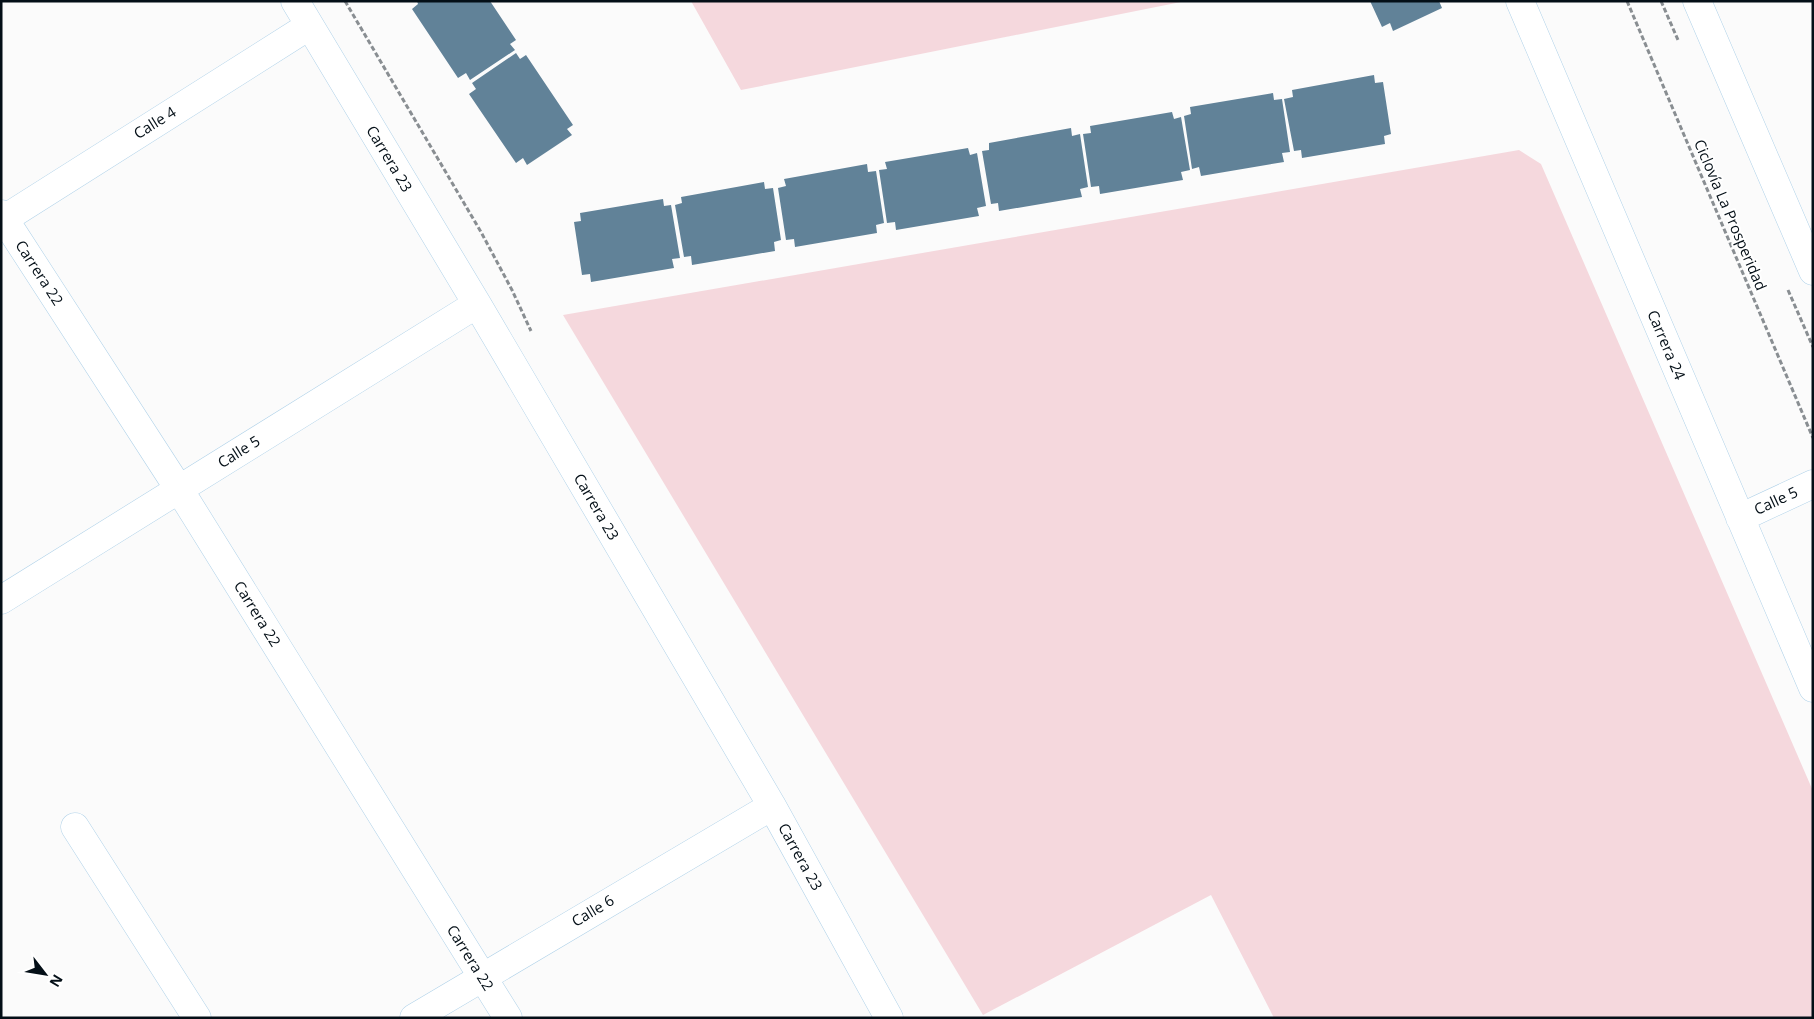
<svg xmlns="http://www.w3.org/2000/svg" width="1814" height="1019" viewBox="0 0 1814 1019" font-family="'Open Sans',sans-serif">
<style>
.green{fill:#f5d8dd}
.building{fill:#618298}
.lines{fill:none;stroke-linecap:round;stroke-linejoin:round}
.minor-casing{stroke:#b0d2e9;stroke-width:29}
.path{stroke:#898e92;stroke-width:3;stroke-dasharray:5 2.5;stroke-linecap:butt}
.minor{stroke:#fff;stroke-width:28}
.labels{text-anchor:middle;stroke-width:4;stroke-linejoin:round;paint-order:stroke}
.street-label{font-size:15px;fill:#040f17;stroke:#fff}
</style>
<rect width="100%" height="100%" fill="#fbfbfb"/>
<path class="green" d="M691,1H1186L741,90Z
M1519,150L1541,164L1813,791V1018H1274L1211,895L983,1015L563,315Z"/>
<path class="building" d="M417,1H490L516,40L510,44L515,50L470,80L466,73L458,78L412,9L418,4Z
M1370,1H1439L1442,8L1393,31L1390,23L1382,27Z
M516,53L520,59L526,55L573,125L567,129L572,135L527,165L523,158L516,163L469,94L476,89L472,83Z
M1374,75L1375,83L1383,82L1391,134L1384,136L1385,144L1302,158L1301,150L1294,151L1284,99L1293,97L1292,90Z
M1273,93L1274,100L1282,99L1290,152L1282,153L1284,162L1201,176L1199,167L1192,169L1184,116L1191,114L1190,107Z
M1172,112L1174,119L1181,117L1190,170L1181,172L1183,180L1100,194L1099,186L1091,187L1083,134L1091,133L1090,126Z
M1071,128L1072,136L1080,134L1088,187L1080,189L1082,197L999,211L998,203L991,204L982,151L989,150V143Z
M968,148L970,155L977,153L986,206L977,208L979,216L896,230L895,222L887,223L879,170L887,169L885,162Z
M867,164L868,172L876,171L884,223L876,225L877,233L795,247L794,239L786,240L778,188L786,186L784,179Z
M764,182L765,189L773,188L781,240L774,242L775,251L692,265L691,256L684,257L675,205L682,203L681,197Z
M663,199L664,206L671,205L680,258L672,259L674,268L591,282L590,274L582,275L574,222L581,221L580,213Z"/>
<g class="lines">
<defs>
<path id="minor" d="M295,1L477,304L772,806L889,1018
M1520,1L1813,688
M1697,1L1813,271
M1,214L179,489L508,1018
M1,221L309,26
M1740,518L1813,484
M1,600L477,304
M75,827L197,1018
M414,1018L772,806"/>
</defs>
<use href="#minor" class="minor-casing"/>
<path class="path" d="M345,1L481,232L512,290L531,331
M1627,1L1813,438
M1661,1L1678,40
M1788,290L1813,347"/>
<use href="#minor" class="minor"/>
</g>
<g class="labels">
<g class="street-label">
<text transform="translate(155 123) rotate(-32)" y="5">Calle 4</text>
<text transform="translate(389 159) rotate(59)" y="5">Carrera 23</text>
<text transform="translate(1730 215) rotate(67)" y="5">Ciclovía La Prosperidad</text>
<text transform="translate(39 273) rotate(57)" y="5">Carrera 22</text>
<text transform="translate(1666 345) rotate(67)" y="5">Carrera 24</text>
<text transform="translate(239 452) rotate(-32)" y="5">Calle 5</text>
<text transform="translate(1776 501) rotate(-25)" y="5">Calle 5</text>
<text transform="translate(596 507) rotate(60)" y="5">Carrera 23</text>
<text transform="translate(257 614) rotate(58)" y="5">Carrera 22</text>
<text transform="translate(800 857) rotate(61)" y="5">Carrera 23</text>
<text transform="translate(593 911) rotate(-31)" y="5">Calle 6</text>
<text transform="translate(470 958) rotate(58)" y="5">Carrera 22</text>
</g>
</g>
<rect width="1814" height="1019" fill="none" stroke="#040f17" stroke-width="5"/>
<g transform="translate(45 974) rotate(121)" stroke="#ffffff" stroke-width="4" paint-order="stroke">
<path d="M0-4L9 19L0 12L-9 19Z" fill="#040f17"/>
<text y="-8" font-size="14" font-weight="bold" text-anchor="middle" fill="#040f17">N</text>
</g>
</svg>
